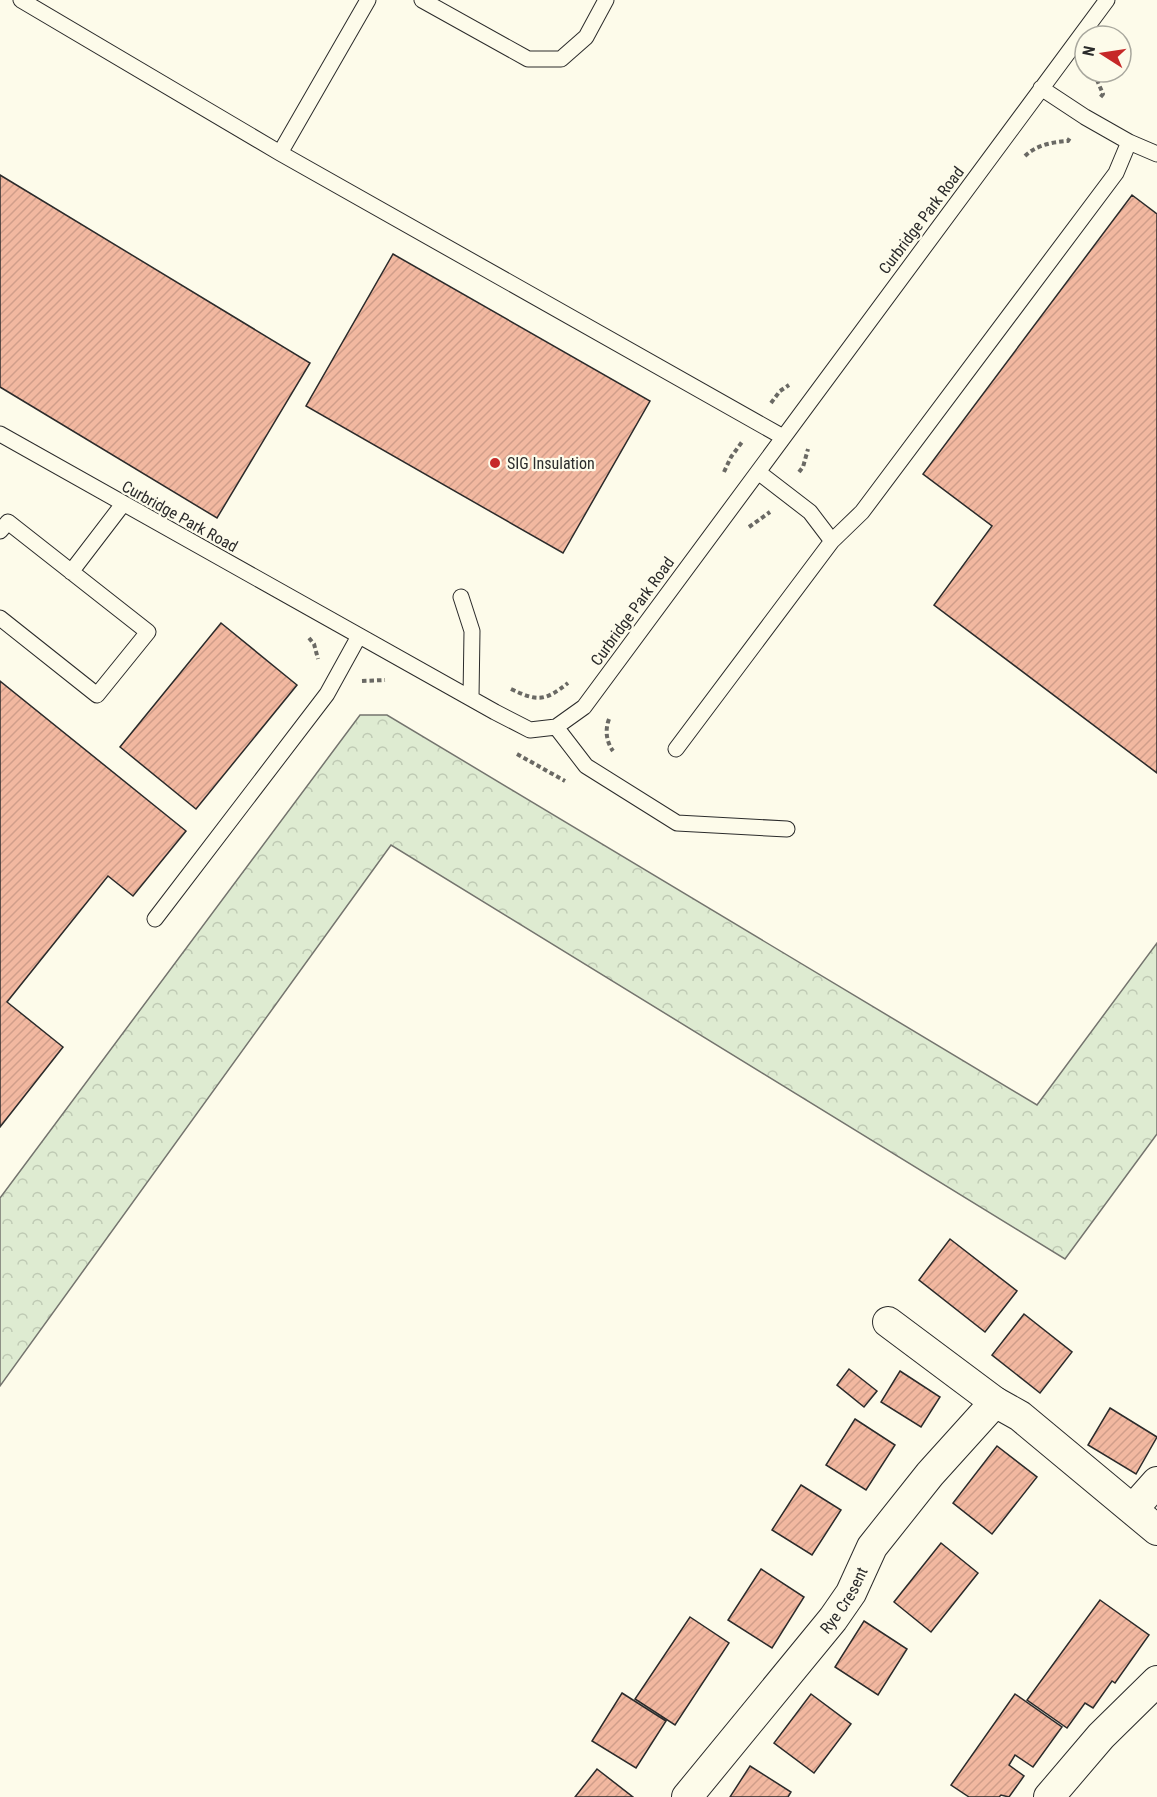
<svg xmlns="http://www.w3.org/2000/svg" width="1157" height="1797" viewBox="0 0 1157 1797" font-family="'Roboto Condensed',sans-serif">
<style>
.forest{fill:url(#forest-crowns);stroke:#74746e;stroke-width:1.5}
.building{fill:url(#building-hatch);stroke:#2b2b2b;stroke-width:1.5}
.lines{fill:none;stroke-linecap:round;stroke-linejoin:round}
.lane-casing{stroke:#2b2b2b;stroke-width:17}
.street-casing{stroke:#2b2b2b;stroke-width:32}
.path{stroke:#6a6964;stroke-width:4;stroke-dasharray:4.5 3;stroke-linecap:butt}
.lane{stroke:#fdfbea;stroke-width:15}
.street{stroke:#fdfbea;stroke-width:30}
.poi-dot{fill:#c62828;stroke:#fdfbea;stroke-width:2}
.labels{text-anchor:middle;stroke-width:4.5;stroke-linejoin:round;paint-order:stroke}
.street-label{font-size:16px;fill:#2b2b2b;stroke:#fdfbea}
.poi-label{font-size:16px;fill:#2b2b2b;stroke:#fdfbea;text-anchor:start}
</style>
<defs>
<pattern id="forest-crowns" width="20" height="18" patternUnits="userSpaceOnUse" patternTransform="scale(1.5)"><rect width="20" height="18" fill="#deebd1"/><path d="M2 6a3 3 0 1 1 6 0M12 15a3 3 0 1 1 6 0" fill="none" stroke="#bfcab4"/></pattern>
<pattern id="building-hatch" width="6" height="6" patternUnits="userSpaceOnUse" patternTransform="scale(1.5)"><rect width="6" height="6" fill="#f2b8a0"/><path d="M-1 1l2-2M0 6l6-6M5 7l2-2" fill="none" stroke="#d09e8a"/></pattern>
</defs>
<rect width="100%" height="100%" fill="#fdfbea"/>
<path class="forest" d="M360,715H387L1037,1105L1157,943V1134L1065,1259L391,845L0,1386V1198Z"/>
<path class="building" d="M0,175L310,363L217,518L0,387Z
M1132,195L1157,214V773L934,605L992,526L923,474Z
M393,254L650,401L563,553L306,406Z
M221,623L297,685L196,809L120,747Z
M0,681L186,831L133,896L108,876L7,1002L63,1047L0,1127Z
M950,1239L1017,1291L985,1332L919,1280Z
M1024,1314L1072,1352L1040,1393L992,1355Z
M849,1369L877,1391L864,1407L837,1385Z
M900,1371L940,1397L921,1427L881,1402Z
M1110,1408L1157,1437L1136,1474L1088,1445Z
M855,1419L895,1445L866,1490L826,1465Z
M997,1446L1037,1477L992,1534L953,1503Z
M801,1485L841,1510L812,1555L772,1530Z
M941,1543L978,1573L931,1632L894,1602Z
M761,1569L804,1597L772,1648L728,1620Z
M1100,1600L1149,1635L1115,1683L1112,1681L1093,1708L1085,1703L1067,1728L1027,1700Z
M690,1617L729,1643L675,1725L635,1699Z
M864,1621L907,1649L878,1695L835,1667Z
M622,1693L666,1721L636,1768L592,1741Z
M811,1694L851,1724L814,1773L774,1743Z
M1015,1694L1062,1727L1033,1767L1015,1755L1009,1765L1024,1776L1009,1797L1001,1795L999,1797H969L951,1785Z
M750,1766L791,1792L788,1797H730Z
M597,1769L633,1797H575Z"/>
<g class="lines">
<defs>
<path id="lane" d="M21,0L280,153L783,437
M422,0L528,59H561L586,37L606,0
M1129,142L1157,154
M280,153L368,0
M0,434L495,712L530,730L556,727L584,707L1107,0
M758,472L810,512L832,541L862,512L1116,173L1129,142L1085,117L1041,88
M0,531L8,522L148,632L97,695L0,618
M71,572L123,504
M461,597L472,631L471,698
M556,727L586,766L677,823L787,829
M676,749L832,541
M155,919L327,694L359,636"/>
<g id="street">
<path d="M888,1322L995,1402"/>
<path d="M1133,1509L1157,1482"/>
<path id="s1" d="M687,1797L833,1619L851,1593L872,1547L930,1474L995,1402L1020,1416L1157,1530"/>
<path d="M1049,1797L1101,1736L1157,1681"/>
</g>
</defs>
<use href="#lane" class="lane-casing"/>
<use href="#street" class="street-casing"/>
<path class="path" d="M1097,72V80L1103,94L1099,99
M1025,156C1036,145 1053,142 1068,141L1071,136
M771,403L780,391L789,385
M724,472L731,457L742,442
M799,472L803,467L808,449
M749,527L770,512
M309,638L314,644L318,659
M362,681L385,680
M511,689C538,702 545,701 568,683
M609,719C605,730 606,741 613,751
M517,754L565,781"/>
<use href="#lane" class="lane"/>
<use href="#street" class="street"/>
</g>
<circle class="poi-dot" cx="495" cy="463" r="6"/>
<g class="labels">
<g class="street-label">
<text transform="translate(921 220) rotate(-53)" y="6">Curbridge Park Road</text>
<text transform="translate(180 516) rotate(29)" y="6">Curbridge Park Road</text>
<text transform="translate(632 611) rotate(-54)" y="6">Curbridge Park Road</text>
<text dy="6" stroke="none"><textPath href="#s1" startOffset="252">Rye Cresent</textPath></text>
</g>
<g class="poi-label">
<text x="507" y="469">SIG Insulation</text>
</g>
</g>
<g transform="translate(1103 54) rotate(282)"><circle r="28" fill="#fdfbea" stroke="#a9a89e" stroke-width="1.5"/>
<path d="M0-4.5L10 22L0 15L-10 22Z" fill="#c62828"/>
<text y="-9" font-size="16" font-weight="bold" text-anchor="middle" fill="#2b2b2b">N</text>
</g>
</svg>
